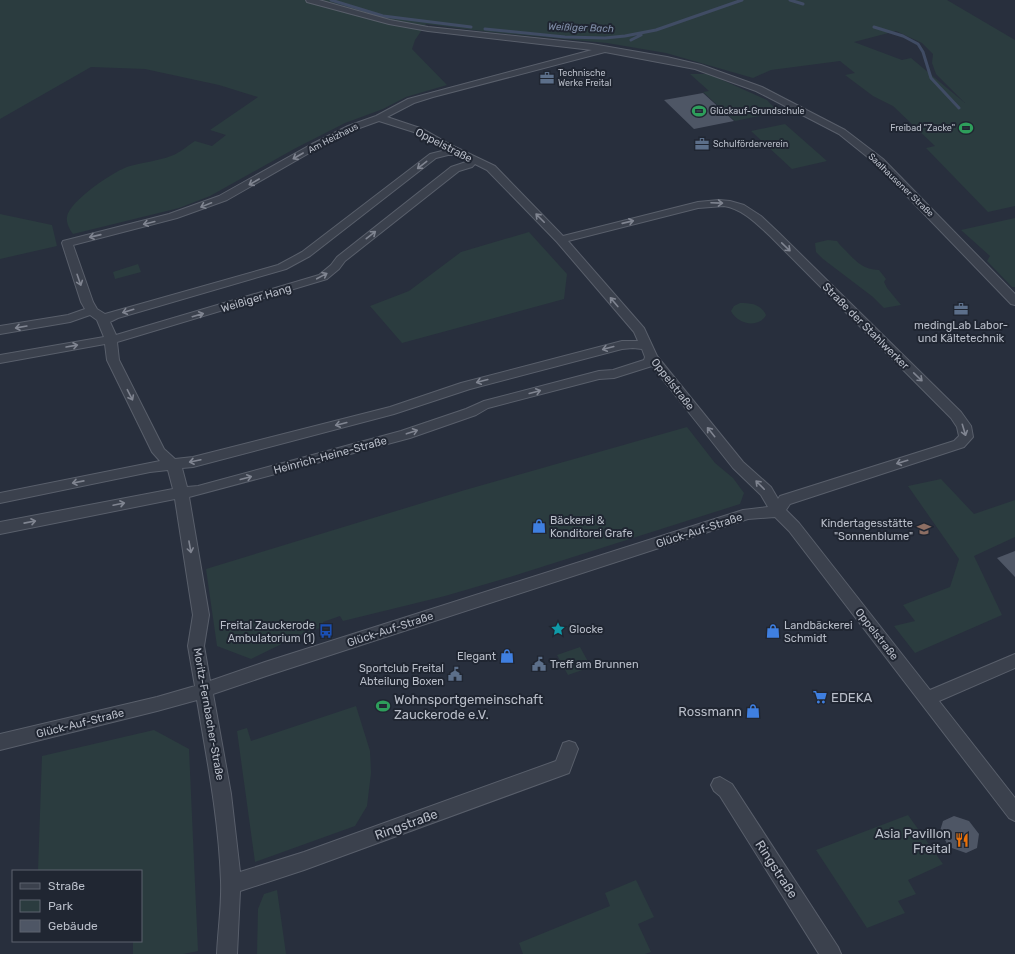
<svg xmlns="http://www.w3.org/2000/svg" width="1015" height="954" viewBox="0 0 1015 954" font-family="Rubik,sans-serif">
<style>
.green{fill:#2b3c3f;fill-rule:evenodd}
.lines{fill:none;stroke-linecap:round;stroke-linejoin:round}
.stream{stroke:#404c64;stroke-width:3}
.building{fill:#4e5665}
.minor-casing{stroke:#595f6b;stroke-width:2}
.minor{fill:#3b414d;fill-rule:evenodd}
.oneway{stroke:#808591}
.labels{text-anchor:middle;stroke-width:4;stroke-linejoin:round;paint-order:stroke}
.far-poi-label{font-size:9px;fill:#b8bdc8;stroke:#202632;text-anchor:start}
.far-street-label{font-size:9px;fill:#b8bdc8;stroke:#202632}
.far-water-label{font-size:10px;font-style:italic;fill:#8391ac;stroke:#202632}
.street-label{font-size:11px;fill:#b8bdc8;stroke:#202632}
.poi-label{font-size:11px;fill:#b8bdc8;stroke:#202632;text-anchor:start}
.near-poi-label{font-size:13px;fill:#b8bdc8;stroke:#202632;text-anchor:start}
.near-street-label{font-size:13px;fill:#b8bdc8;stroke:#202632}
</style>
<rect width="100%" height="100%" fill="#282f3d"/>
<path class="green" d="M0,0H947L1015,40V206L988,212L926,148L935,146L893,106L873,96L845,75L855,73L840,61L771,70L753,78L666,53L607,43L489,32L426,24L415,40L412,49L447,85L406,97L383,109L345,123L294,149L210,196L179,208L73,234C70,230 66,223 67,217C69,201 115,170 130,166C144,162 158,161 171,156C180,153 187,146 195,141L212,146L226,135L210,130L258,97L219,85L145,69L91,67L0,119ZM896,31L922,43L933,54L932,63L936,74L965,103L911,58L902,60L854,42Z
M690,74H709L767,100L778,112L735,121L703,92L709,91Z
M785,124L827,161L792,169L751,131Z
M0,214L52,225L57,246L0,259Z
M1015,218V287H1012L987,261L990,256L961,230Z
M529,232L567,274L564,299L402,343L370,306L409,291L461,252Z
M828,240L837,241L840,245C854,258 859,269 879,270L886,279L884,282L887,288L901,305L884,308L873,297L823,259L816,252L815,243Z
M138,264L141,272L115,279L113,272Z
M740,303C751,303 761,304 766,315C759,329 737,324 731,311L734,306Z
M687,427L715,463L733,478L744,493L740,504L510,577L445,596L343,621L340,616L323,622V627L304,633L251,659L217,646L206,569L465,490Z
M941,479L974,514L1015,500V537L974,556L1002,615L915,653L894,626L915,621L903,605L950,587L959,559L908,486Z
M580,647L591,667L568,675L557,655Z
M356,706L370,751L371,773L367,806L355,826L255,862L237,731L247,728L251,741Z
M154,730L189,749L198,951L183,954H133V941H141V871H38L42,756Z
M908,815L943,864L908,880L916,894L898,901L905,913L867,928L816,850Z
M636,880L654,917L638,924L651,952L645,954H523L519,943L610,906L605,893Z
M277,890L286,954H257L258,909L264,894Z"/>
<g class="lines">
<path class="stream" d="M331,0L383,16L471,27
M790,0L803,4
M874,27L903,36L918,44L923,52L931,78L959,108
M485,29L565,37L605,38L625,36L656,30L742,0
M631,40L641,35"/>
</g>
<path class="building" d="M703,93L734,121L694,129L664,100Z
M1015,551V577L997,558Z
M954,816L969,821L979,834L977,848L966,853L949,847L940,831L943,821Z"/>
<g class="lines">
<defs>
<path id="minor" d="M306,0H319L390,20L428,27L592,44L667,57L701,65L762,87L845,130L883,159L1015,294V305L1011,304L875,163L839,134L756,91L695,69L605,52L433,97L414,103L387,117L423,129L451,145L495,166L563,236L698,202L719,200L730,201L744,205L761,216L778,232L961,412L971,426L973,437L964,447L790,504L786,510L799,523L930,690L1015,654V668L939,701L1015,798V821L1009,818L789,531L775,517L748,519L266,676L213,694L231,794L240,872L304,852L556,761L563,743L569,741L575,743L578,749L569,773L304,870L240,891L237,954H217C218,930 222,905 221,881C219,820 207,759 197,700L157,711L0,750V734L157,697L195,686L188,646L193,615L175,499L0,534V522L173,489L168,470L150,472L0,503V493L160,461L152,452L107,360L105,344L0,363V355L104,337L97,320L90,315L70,322L0,334V326L68,315L85,309L81,302L62,243L63,241L169,214L219,196L312,144L348,126L376,116L408,99L592,50L428,31L389,24L307,2ZM379,121L417,133L446,150L430,154L302,252L278,265L105,314L97,309L93,302L73,245L177,218L227,200L318,148L354,130ZM448,155H457L465,159L466,162L451,167L337,257L331,265L319,275L116,335L110,322L118,318L286,269L310,256L436,158ZM475,164L487,170L557,242L634,332L638,341H622L461,383L390,407L193,457L175,459L164,449L119,360L117,342L327,279L339,269L345,261L459,171L472,167ZM724,206C743,209 757,224 770,236L951,418L957,427L959,436L954,441L780,496L778,499L771,487L743,462L657,356L644,328L568,241L698,208ZM633,348L642,349L645,357L644,360L613,370L599,371L484,401L466,409L401,431L198,486L187,487L182,468L193,467L394,414L470,389L622,349ZM652,366L733,468L761,495L768,507L743,510L265,662L210,681L204,646L209,615L189,497L410,438L476,415L488,408L599,379L614,378Z
M720,777L732,784L838,947L841,954H819L720,796L714,791L711,785L714,779Z"/>
</defs>
<use href="#minor" class="minor-casing"/>
<use href="#minor" class="minor"/>
</g>
<defs><path id="oneway-shaft" d="M-6 0H5M1.5-3L5.5 0L1.5 3" fill="none" stroke-width="1.6" stroke-linecap="round" stroke-linejoin="round"/></defs>
<g class="oneway">
<use href="#oneway-shaft" transform="translate(298 156) rotate(150)"/>
<use href="#oneway-shaft" transform="translate(422 165) rotate(142)"/>
<use href="#oneway-shaft" transform="translate(254 182) rotate(150)"/>
<use href="#oneway-shaft" transform="translate(717 203) rotate(2)"/>
<use href="#oneway-shaft" transform="translate(206 205) rotate(158)"/>
<use href="#oneway-shaft" transform="translate(540 218) rotate(-135)"/>
<use href="#oneway-shaft" transform="translate(628 222) rotate(-13)"/>
<use href="#oneway-shaft" transform="translate(149 223) rotate(166)"/>
<use href="#oneway-shaft" transform="translate(371 235) rotate(-38)"/>
<use href="#oneway-shaft" transform="translate(95 236) rotate(167)"/>
<use href="#oneway-shaft" transform="translate(786 247) rotate(44)"/>
<use href="#oneway-shaft" transform="translate(322 276) rotate(-28)"/>
<use href="#oneway-shaft" transform="translate(79 280) rotate(71)"/>
<use href="#oneway-shaft" transform="translate(614 302) rotate(-130)"/>
<use href="#oneway-shaft" transform="translate(128 311) rotate(163)"/>
<use href="#oneway-shaft" transform="translate(198 315) rotate(-16)"/>
<use href="#oneway-shaft" transform="translate(21 327) rotate(170)"/>
<use href="#oneway-shaft" transform="translate(72 346) rotate(-10)"/>
<use href="#oneway-shaft" transform="translate(608 348) rotate(165)"/>
<use href="#oneway-shaft" transform="translate(918 377) rotate(44)"/>
<use href="#oneway-shaft" transform="translate(482 381) rotate(165)"/>
<use href="#oneway-shaft" transform="translate(535 392) rotate(-15)"/>
<use href="#oneway-shaft" transform="translate(130 395) rotate(63)"/>
<use href="#oneway-shaft" transform="translate(341 424) rotate(166)"/>
<use href="#oneway-shaft" transform="translate(964 430) rotate(73)"/>
<use href="#oneway-shaft" transform="translate(412 432) rotate(-18)"/>
<use href="#oneway-shaft" transform="translate(711 432) rotate(-129)"/>
<use href="#oneway-shaft" transform="translate(195 461) rotate(168)"/>
<use href="#oneway-shaft" transform="translate(902 462) rotate(163)"/>
<use href="#oneway-shaft" transform="translate(246 478) rotate(-15)"/>
<use href="#oneway-shaft" transform="translate(78 482) rotate(169)"/>
<use href="#oneway-shaft" transform="translate(760 485) rotate(-135)"/>
<use href="#oneway-shaft" transform="translate(119 504) rotate(-12)"/>
<use href="#oneway-shaft" transform="translate(30 522) rotate(-11)"/>
<use href="#oneway-shaft" transform="translate(190 547) rotate(80)"/>
</g>
<defs>
<symbol id="office-bare" viewBox="-9 -9 18 18"><path d="M-6-3h4V-5.5h4V-3h4V5H-6ZM-1-4.5V-3h2v-1.5ZM-6 0V1H6V0Z" fill="#5c6f8a" stroke="#202632" stroke-width="2.5" paint-order="stroke"/></symbol>
<symbol id="stadium-bare" viewBox="-9 -9 18 18"><path d="M0-5a6.5 5 0 1 0 0 10a6.5 5 0 1 0 0-10ZM-3.5-1.8h7v3.6h-7Z" fill="#2e9e5b" stroke="#202632" stroke-width="2.5" paint-order="stroke"/></symbol>
<symbol id="shop-bare" viewBox="-9 -9 18 18"><path d="M-5-2.5h2.3a2.7 3.5 0 0 1 5.4 0H5L5.5 6h-11ZM-1.5-2.5h3a1.5 2.3 0 0 0-3 0Z" fill="#3f7fe0" stroke="#202632" stroke-width="2.5" paint-order="stroke"/></symbol>
<symbol id="school-bare" viewBox="-9 -9 18 18"><path d="M0-5L7-2L0 1L-7-2ZM-4 1L0 2.5L4 1V4Q0 6-4 4Z" fill="#8d6e63" stroke="#202632" stroke-width="2.5" paint-order="stroke"/></symbol>
<symbol id="sight-bare" viewBox="-9 -9 18 18"><path d="M0-6L1.8-2.2L6-1.7L2.9 1.2L3.7 5.4L0 3.3L-3.7 5.4L-2.9 1.2L-6-1.7L-1.8-2.2Z" fill="#0f9aa8" stroke="#202632" stroke-width="2.5" paint-order="stroke"/></symbol>
<symbol id="bus-bare" viewBox="-9 -9 18 18"><path d="M-5-6H5V4H4V6H2V4H-2V6H-4V4H-5ZM-3.5-4V0h7V-4ZM-3.5 1.2v1.5H-2V1.2ZM2 1.2v1.5H3.5V1.2Z" fill="#1a4fb4" stroke="#202632" stroke-width="2.5" paint-order="stroke"/></symbol>
<symbol id="civic-bare" viewBox="-9 -9 18 18"><path d="M-.6-6.5H3V-4.5H.6V-3L4-1V1h2V6H-6V1h2V-1L-.6-3ZM-1.2 2.5V6h2.4V2.5Z" fill="#5c6f8a" stroke="#202632" stroke-width="2.5" paint-order="stroke"/></symbol>
<symbol id="supermarket-bare" viewBox="-9 -9 18 18"><path d="M-6-5.5h2.5l.6 2H6L4.5 2H-2.5L-4.4-4H-6ZM-1.5 3.2a1.3 1.3 0 1 0 .1 0ZM3 3.2a1.3 1.3 0 1 0 .1 0Z" fill="#3f7fe0" stroke="#202632" stroke-width="2.5" paint-order="stroke"/></symbol>
<symbol id="restaurant-bare" viewBox="-9 -9 18 18"><path d="M-5-6h1v4h1v-4h1v4h1v-4h1v5L-1.5 .5V6h-2V.5L-5-1ZM5-6V6H3V1.5H1.5Q1.5-4 5-6Z" fill="#e8710a" stroke="#202632" stroke-width="2.5" paint-order="stroke"/></symbol>
</defs>
<g fill-rule="evenodd">
<use href="#office-bare" x="537" y="68" width="20" height="20"/>
<use href="#stadium-bare" x="689" y="101" width="20" height="20"/>
<use href="#stadium-bare" x="956" y="118" width="20" height="20"/>
<use href="#office-bare" x="692" y="134" width="20" height="20"/>
<use href="#office-bare" x="951" y="299" width="20" height="20"/>
<use href="#shop-bare" x="529" y="516" width="20" height="20"/>
<use href="#school-bare" x="914" y="519" width="20" height="20"/>
<use href="#sight-bare" x="548" y="619" width="20" height="20"/>
<use href="#bus-bare" x="316" y="621" width="20" height="20"/>
<use href="#shop-bare" x="763" y="621" width="20" height="20"/>
<use href="#shop-bare" x="497" y="646" width="20" height="20"/>
<use href="#civic-bare" x="529" y="654" width="20" height="20"/>
<use href="#civic-bare" x="445" y="664" width="20" height="20"/>
<use href="#supermarket-bare" x="810" y="687" width="20" height="20"/>
<use href="#stadium-bare" x="373" y="696" width="20" height="20"/>
<use href="#shop-bare" x="743" y="701" width="20" height="20"/>
<use href="#restaurant-bare" x="952" y="830" width="20" height="20"/>
</g>
<g class="labels">
<g class="far-poi-label">
<text x="558" y="76">Technische<tspan x="558" dy="10">Werke Freital</tspan></text>
<text x="710" y="114">Glückauf-Grundschule</text>
<text x="955" y="131" text-anchor="end">Freibad "Zacke"</text>
<text x="713" y="147">Schulförderverein</text>
</g>
<g class="far-street-label">
<text transform="translate(333 138) rotate(-27)" y="3">Am Heizhaus</text>
<text transform="translate(901 185) rotate(44)" y="3">Saalhausener Straße</text>
</g>
<g class="far-water-label">
<text transform="translate(581 27) rotate(2)" y="4">Weißiger Bach</text>
</g>
<g class="street-label">
<text transform="translate(444 145) rotate(27)" y="4">Oppelstraße</text>
<text transform="translate(256 298) rotate(-17)" y="4">Weißiger Hang</text>
<text transform="translate(866 326) rotate(45)" y="4">Straße der Stahlwerker</text>
<text transform="translate(673 384) rotate(52)" y="4">Oppelstraße</text>
<text transform="translate(330 455) rotate(-15)" y="4">Heinrich-Heine-Straße</text>
<text transform="translate(699 530) rotate(-18)" y="4">Glück-Auf-Straße</text>
<text transform="translate(390 629) rotate(-18)" y="4">Glück-Auf-Straße</text>
<text transform="translate(877 634) rotate(52)" y="4">Oppelstraße</text>
<text transform="translate(209 714) rotate(80)" y="4">Moritz-Fernbacher-Straße</text>
<text transform="translate(80 723) rotate(-14)" y="4">Glück-Auf-Straße</text>
</g>
<g class="poi-label">
<text x="961" y="329" text-anchor="middle">medingLab Labor-<tspan x="961" dy="13">und Kältetechnik</tspan></text>
<text x="550" y="524">Bäckerei &amp;<tspan x="550" dy="13">Konditorei Grafe</tspan></text>
<text x="913" y="527" text-anchor="end">Kindertagesstätte<tspan x="913" dy="13">"Sonnenblume"</tspan></text>
<text x="315" y="629" text-anchor="end">Freital Zauckerode<tspan x="315" dy="13">Ambulatorium (1)</tspan></text>
<text x="784" y="629">Landbäckerei<tspan x="784" dy="13">Schmidt</tspan></text>
<text x="569" y="633">Glocke</text>
<text x="496" y="660" text-anchor="end">Elegant</text>
<text x="550" y="668">Treff am Brunnen</text>
<text x="444" y="672" text-anchor="end">Sportclub Freital<tspan x="444" dy="13">Abteilung Boxen</tspan></text>
</g>
<g class="near-poi-label">
<text x="831" y="702">EDEKA</text>
<text x="394" y="704">Wohnsportgemeinschaft<tspan x="394" dy="15">Zauckerode e.V.</tspan></text>
<text x="742" y="716" text-anchor="end">Rossmann</text>
<text x="951" y="838" text-anchor="end">Asia Pavillon<tspan x="951" dy="15">Freital</tspan></text>
</g>
<g class="near-street-label">
<text transform="translate(406 824) rotate(-20)" y="5">Ringstraße</text>
<text transform="translate(777 869) rotate(57)" y="5">Ringstraße</text>
</g>
</g>
<rect x="12" y="870" width="130" height="72" fill="#202632" stroke="#5d626e"/>
<rect x="20" y="883" width="20" height="6" fill="#3b414d" stroke="#5d626e"/>
<text x="48" y="890" font-size="12" fill="#b8bdc8">Straße</text>
<rect x="20" y="900" width="20" height="12" fill="#2b3c3f" stroke="#5d626e"/>
<text x="48" y="910" font-size="12" fill="#b8bdc8">Park</text>
<rect x="20" y="920" width="20" height="12" fill="#4e5665" stroke="#5d626e"/>
<text x="48" y="930" font-size="12" fill="#b8bdc8">Gebäude</text>
</svg>
